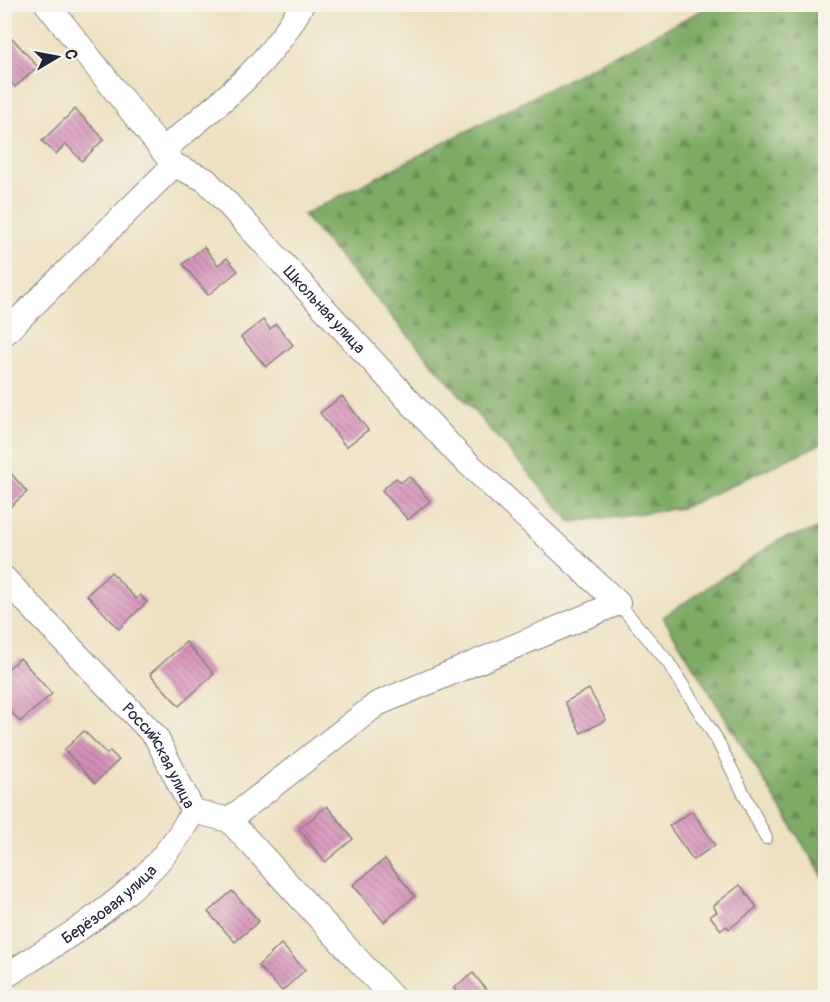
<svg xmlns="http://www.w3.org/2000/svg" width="830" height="1002" viewBox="0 0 830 1002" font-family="Pangolin,sans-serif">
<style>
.forest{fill:url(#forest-firs);stroke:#50664f;stroke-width:1.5}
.building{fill:url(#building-back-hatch)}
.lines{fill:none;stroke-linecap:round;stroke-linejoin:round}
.service-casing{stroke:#88827e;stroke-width:14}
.minor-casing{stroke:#88827e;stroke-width:26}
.service{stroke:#fff;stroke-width:12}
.minor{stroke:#fff;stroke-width:24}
.labels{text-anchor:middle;stroke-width:4.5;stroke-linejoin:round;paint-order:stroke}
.street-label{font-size:16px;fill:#22223b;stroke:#f7f3e8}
</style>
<defs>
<pattern id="forest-firs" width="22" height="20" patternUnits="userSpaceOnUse" patternTransform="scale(1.5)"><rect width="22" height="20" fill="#7eab63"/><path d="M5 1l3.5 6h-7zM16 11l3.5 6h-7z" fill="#678b53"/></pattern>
<pattern id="building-back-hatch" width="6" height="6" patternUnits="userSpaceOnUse" patternTransform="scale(1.5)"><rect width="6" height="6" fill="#d38bb7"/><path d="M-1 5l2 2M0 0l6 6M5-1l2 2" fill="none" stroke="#ab7196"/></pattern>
</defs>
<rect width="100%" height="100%" fill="#f7f3e8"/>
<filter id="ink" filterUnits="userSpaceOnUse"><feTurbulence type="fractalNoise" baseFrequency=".0167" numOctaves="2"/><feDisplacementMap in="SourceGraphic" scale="12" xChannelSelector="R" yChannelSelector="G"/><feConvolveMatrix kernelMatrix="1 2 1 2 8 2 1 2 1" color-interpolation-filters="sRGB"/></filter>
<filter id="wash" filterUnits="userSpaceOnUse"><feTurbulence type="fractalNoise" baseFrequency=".008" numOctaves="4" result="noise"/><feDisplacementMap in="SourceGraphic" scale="24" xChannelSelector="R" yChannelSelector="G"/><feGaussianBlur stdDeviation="1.35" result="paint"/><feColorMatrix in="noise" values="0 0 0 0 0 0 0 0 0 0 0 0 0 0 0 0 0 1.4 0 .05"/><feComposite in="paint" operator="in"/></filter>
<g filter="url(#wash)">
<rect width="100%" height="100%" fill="#ede1c1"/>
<path class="forest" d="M714,4L825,5V442L682,508L571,522L303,215Z
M825,527H826L825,880L663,617L779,540Z"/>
<g id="blocks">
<path class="building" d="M13,39L38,67L15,87L4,74V47Z
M75,109L104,139L82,161L66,144L56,154L42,141Z
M204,247L218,265L227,258L238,271L208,295L183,264Z
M263,320L270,329L276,324L293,345L266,367L241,337Z
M342,396L368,430L346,447L320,413Z
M8,470L27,492L4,512V473Z
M409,476L430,501L408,520L382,490L396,478L401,483Z
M111,572L136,599L140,595L147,602L119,629L87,595Z
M186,642L214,674L179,706L150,674Z
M20,658L52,694L20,722L4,704V695L9,691L4,685V672Z
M589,689L606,720L581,733L565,702Z
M84,731L107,754L110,751L119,760L95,783L64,750Z
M327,806L353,839L325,862L299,829Z
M692,811L715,845L693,860L669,826Z
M385,859L415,896L384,922L353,885Z
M740,885L757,907L729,929L727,926L721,930L710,916L717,912L713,906Z
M232,891L259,921L235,942L208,912Z
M281,944L305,970L282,991L258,966Z
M473,973L493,998H461L454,988Z"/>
</g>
</g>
<g filter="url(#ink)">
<use href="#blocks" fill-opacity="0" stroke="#88827e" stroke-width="1.5"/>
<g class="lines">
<defs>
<path id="service" d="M618,603L668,662L716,738L766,838"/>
<g id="minor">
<path id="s1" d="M47,4L174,165L206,180L458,454L618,603L377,704L229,820"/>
<path d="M164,149C215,107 271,65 302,4"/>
<path d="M4,334L174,165"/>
<path id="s2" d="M4,578L156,737L193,811L229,820L393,998"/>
<path id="s3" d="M4,977C74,932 154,888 193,811"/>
</g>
</defs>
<use href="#service" class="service-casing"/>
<use href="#minor" class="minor-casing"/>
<use href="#service" class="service"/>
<use href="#minor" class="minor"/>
</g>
</g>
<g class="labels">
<g class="street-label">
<text dy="6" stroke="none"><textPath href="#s1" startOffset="416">Школьная улица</textPath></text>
<text dy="6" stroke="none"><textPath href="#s2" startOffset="237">Российская улица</textPath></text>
<text dy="6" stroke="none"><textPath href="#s3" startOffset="128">Берёзовая улица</textPath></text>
</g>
</g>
<rect width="830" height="1002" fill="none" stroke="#f7f3e8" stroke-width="24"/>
<g transform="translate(57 57) rotate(80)" stroke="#f7f3e8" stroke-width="4.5" paint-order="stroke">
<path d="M0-4.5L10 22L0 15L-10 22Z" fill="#22223b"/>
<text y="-9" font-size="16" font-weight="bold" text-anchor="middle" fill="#22223b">С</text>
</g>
</svg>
